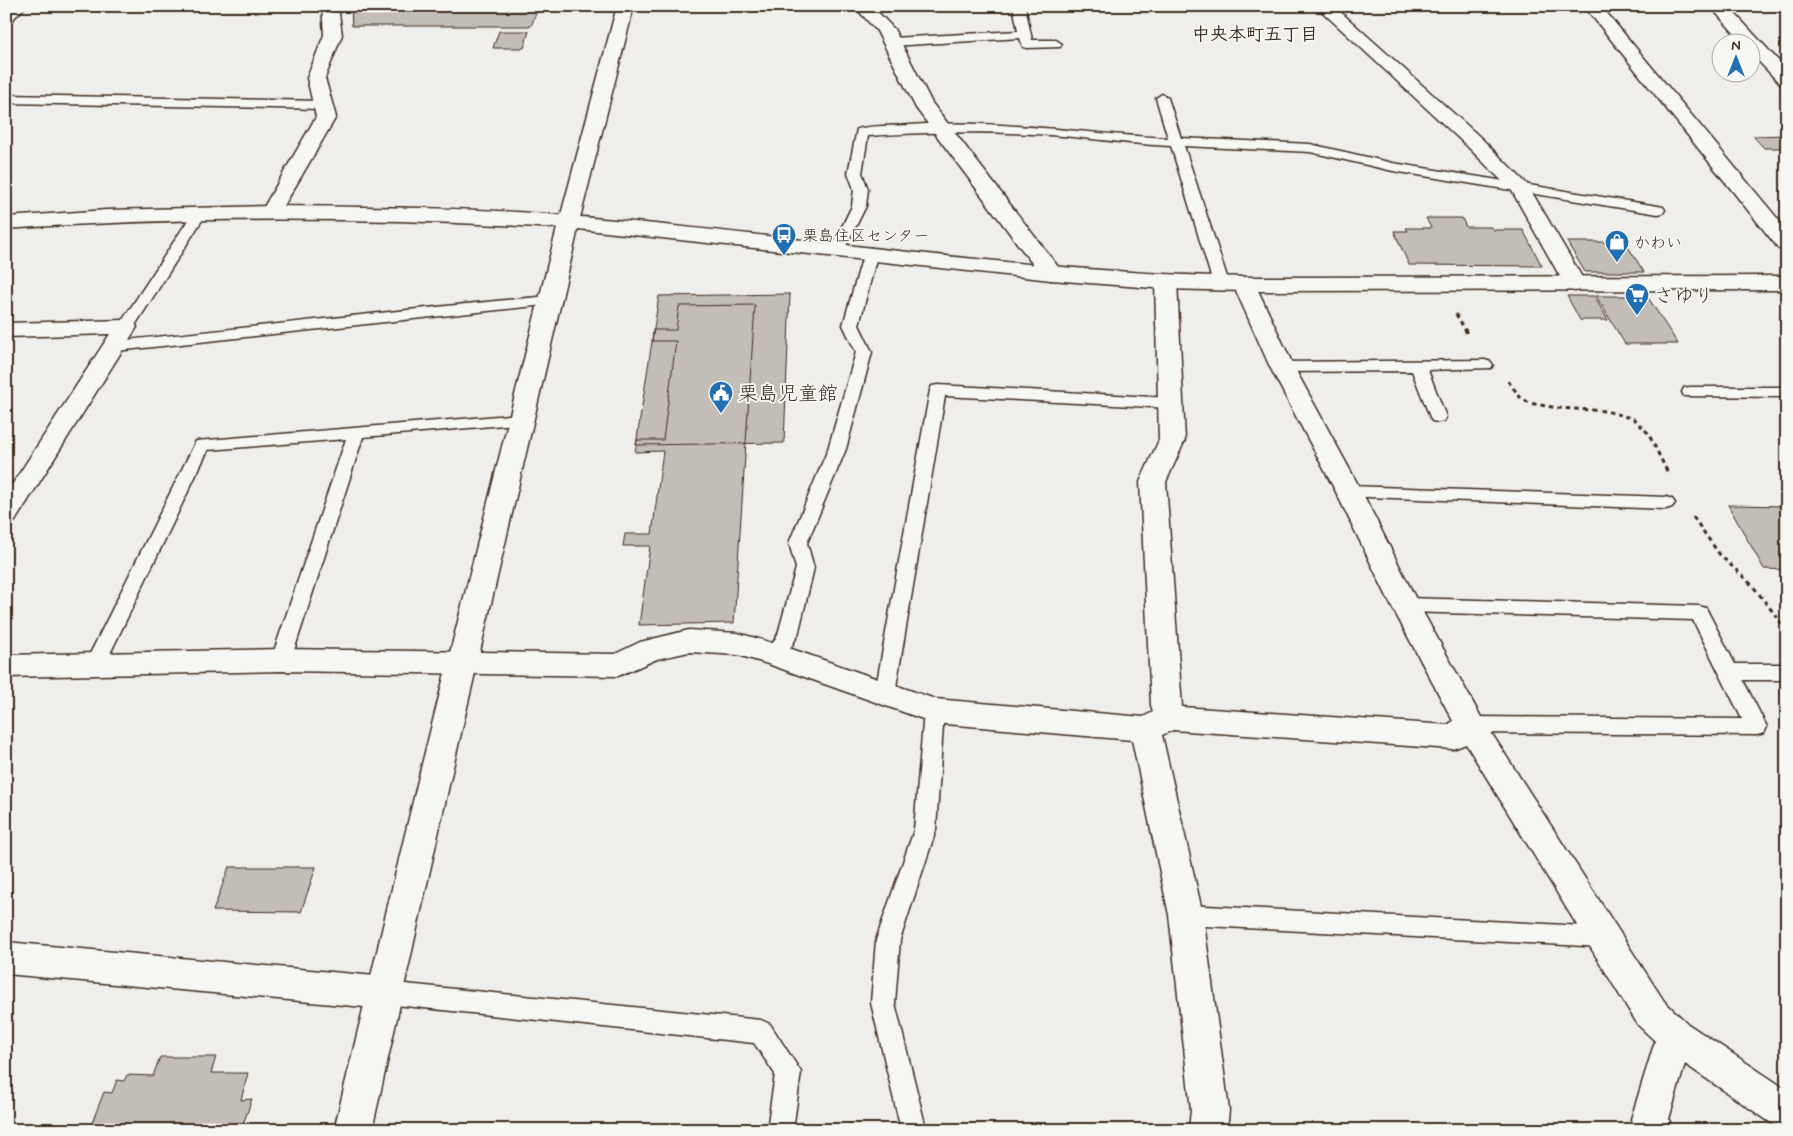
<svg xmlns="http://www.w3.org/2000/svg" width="1793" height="1136" viewBox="0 0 1793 1136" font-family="Mynerve,'Klee One',sans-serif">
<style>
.building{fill:#c2bdb7;stroke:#3b2a1e}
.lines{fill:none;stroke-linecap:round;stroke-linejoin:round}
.service-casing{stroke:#3b2a1e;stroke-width:3}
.minor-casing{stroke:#3b2a1e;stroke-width:3}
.tertiary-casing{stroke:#3b2a1e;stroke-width:3}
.path{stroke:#3b2a1e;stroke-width:3;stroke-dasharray:4.5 4;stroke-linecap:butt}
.service{fill:#f6f6f2;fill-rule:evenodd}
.minor{fill:#f6f6f2;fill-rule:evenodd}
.tertiary{fill:#f6f6f2;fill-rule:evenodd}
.labels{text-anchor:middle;stroke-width:4;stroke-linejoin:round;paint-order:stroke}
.far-poi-label{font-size:16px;fill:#3b2a1e;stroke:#f6f6f2;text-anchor:start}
.far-neighbourhood-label{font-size:18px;font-weight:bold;fill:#3b2a1e;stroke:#f6f6f2}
.poi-label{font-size:20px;fill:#3b2a1e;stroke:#f6f6f2;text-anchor:start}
</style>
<rect width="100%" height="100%" fill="#efeeea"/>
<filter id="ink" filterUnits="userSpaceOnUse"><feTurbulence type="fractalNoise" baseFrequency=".02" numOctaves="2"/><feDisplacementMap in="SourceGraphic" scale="10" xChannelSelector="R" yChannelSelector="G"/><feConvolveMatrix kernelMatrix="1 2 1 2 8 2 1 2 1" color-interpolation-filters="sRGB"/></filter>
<g filter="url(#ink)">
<path class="building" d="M351,6H539L531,26H352Z
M1772,6H1787V12H1777Z
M499,31H529L524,48H493Z
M1787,135V148H1764L1753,136Z
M1426,218H1462L1466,227H1491L1493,230H1523L1542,266L1409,265L1394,231H1408L1406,228H1431Z
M1567,242H1625L1644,272H1585Z
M790,294L784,443L636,445L659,296Z
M1567,296H1594L1608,320H1580Z
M1596,296H1647L1678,344H1625Z
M755,305L734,623L639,625L650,546H623L625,534H652L663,451L635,452L637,440H663L676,341H652L653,330H676L679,306Z
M1728,505L1787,506V570L1764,569Z
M229,867H316L301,912L213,911Z
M160,1057H216L211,1073H248L241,1100L252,1099L241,1130H80L82,1126L91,1125L104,1092L112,1093L117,1080L124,1081L127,1075L153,1076Z"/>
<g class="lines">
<defs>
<path id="service" d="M1013,6H1025L1032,40H1056L1062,44L1060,47L1027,48L1023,47L1020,38L892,46L886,42L892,38L1018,31Z
M1162,94L1168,98L1181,138L1310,144L1393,163L1658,206L1663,207L1665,210L1663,213L1658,214L1393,171L1310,152L1184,146L1229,283L1226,286H1216L1213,283L1171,146C1124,144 1079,136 1033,134C977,131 924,132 868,136L862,173L868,189L866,206L843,252H833L831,249L852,206L854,189L848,173L857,129C874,125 893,126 910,125C997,119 1082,134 1168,138L1156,98Z
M6,95L322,101L328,105L322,109L6,103Z
M199,210L204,211L206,214L134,327L132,330H120L118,327L192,214L194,211Z
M871,248L876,249L878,252L859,325L872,352L846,449L807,543L814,568L798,635L783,660L776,662L769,660L766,655L778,634L796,568L789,543L828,449L856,352L843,325L864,252L866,249Z
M549,296L554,298L557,301L554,304L116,351L110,349L108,346L110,343L116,341C260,327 404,309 549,296Z
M1485,360L1491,362L1493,365L1491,368L1428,370L1446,417L1444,421L1438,422L1432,421L1430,417L1412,371L1282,372L1276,370L1274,367L1276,364L1282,362Z
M938,385L1171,398L1177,399L1179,403L1177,407L1171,408L945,396L895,693L892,699L885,701L878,699L875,693L930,390L932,386Z
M1690,387H1787V397L1684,396L1682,392L1684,388Z
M521,414L527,415L529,419L527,423L363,437L291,660L288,665L281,667L274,665L271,660L346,439L208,450L105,664L102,669L95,672L88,669L85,664L196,441Z
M1349,486L1666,497L1672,499L1675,503L1672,507L1666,509L1343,496L1340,492L1343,488Z
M1405,598L1699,606L1706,608L1735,664H1787V680H1743L1767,727L1764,733L1757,735L1470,733L1463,731L1460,725L1463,719L1470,717L1742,719L1693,620L1405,612L1398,610L1395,605L1398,600Z
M934,703L941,705L944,711L936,830L900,940L895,1003L925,1124L923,1130H901L871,1003L876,940L914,830L924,711L927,705Z
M1186,905L1603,927L1611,930L1615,937L1611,944L1603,947L1186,925L1178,922L1174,915L1178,908Z
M386,982L761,1020L770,1024L801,1072L793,1130H767L775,1074L754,1043L386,1004L377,1001L374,993L377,985Z"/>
<path id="minor" d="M7,6H26L12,20L6,21Z
M322,6H338L342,35L325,78L336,117L278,216L271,218L264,216L261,212L316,117L307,78L324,35Z
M617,6H634L579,222L576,226L569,228L562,226L559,222Z
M854,6H872L894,29L932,103L1059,268L1062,273L1059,278L1051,280L1043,278L916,108L877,31Z
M1316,6H1334L1481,138L1527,184L1586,284L1583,289L1575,291L1567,289L1512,191L1467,146Z
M1584,6H1601L1787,230V250L1779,249Z
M1710,6H1728L1787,70V86L1781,85L1750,52V42H1742Z
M1166,275L1174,277L1177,282L1185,440L1166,482L1182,707L1448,725L1453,721L1391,605L1336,492L1270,367L1233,284L1236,279L1244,277L1252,279L1255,284L1294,367L1362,492L1419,605L1481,717L1664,1001L1688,1024L1787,1090V1130L1774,1125L1685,1064L1669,1119L1672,1130H1634L1631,1119L1655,1041L1638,1025L1466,744L1453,749L1173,730L1162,735L1203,915L1229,1110L1227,1130H1189L1191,1110L1169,915L1132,740L934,723L768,664L738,655L689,652L657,659L618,676L281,671L6,677V655L281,649L615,654L640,642L689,630L738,633L786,647L935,699L1143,717L1153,712L1151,705L1140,482L1159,440L1155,282L1158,277Z
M126,320L134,322L137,327L15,521L6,524V494L110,334L6,337V323Z
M6,942L386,977L399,982L404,993L399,1004L386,1009L6,974Z"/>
<path id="tertiary" d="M271,206C371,207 471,207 570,216C795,235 1018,272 1244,277L1787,276V290L1244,291L1166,289L1051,280L578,229L452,772L372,1130H334L420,772L557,228C373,217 190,216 6,229V217L107,210Z"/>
</defs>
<use href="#service" class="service-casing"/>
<use href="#minor" class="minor-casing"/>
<use href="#tertiary" class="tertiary-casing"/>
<path class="path" d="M1456,314L1468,335
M1508,381L1520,397L1529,403L1557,408L1606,411L1634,419L1648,433L1668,473
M1693,517L1720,555L1752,585L1787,630"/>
<use href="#service" class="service"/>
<use href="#minor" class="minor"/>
<use href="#tertiary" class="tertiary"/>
</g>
</g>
<defs>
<symbol id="bus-pin" viewBox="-11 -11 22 30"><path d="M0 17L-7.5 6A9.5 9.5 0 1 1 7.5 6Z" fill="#1f6fb2" stroke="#f6f6f2"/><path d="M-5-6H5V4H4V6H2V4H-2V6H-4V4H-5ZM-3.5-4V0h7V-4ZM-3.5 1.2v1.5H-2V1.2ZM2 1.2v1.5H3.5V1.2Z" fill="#fff"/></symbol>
<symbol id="shop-pin" viewBox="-11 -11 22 30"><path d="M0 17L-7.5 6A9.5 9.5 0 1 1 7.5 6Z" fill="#1f6fb2" stroke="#f6f6f2"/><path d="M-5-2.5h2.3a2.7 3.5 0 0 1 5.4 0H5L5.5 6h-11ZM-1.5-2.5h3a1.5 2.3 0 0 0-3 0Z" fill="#fff"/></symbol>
<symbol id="supermarket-pin" viewBox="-11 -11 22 30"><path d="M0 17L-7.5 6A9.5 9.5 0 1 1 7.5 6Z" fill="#1f6fb2" stroke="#f6f6f2"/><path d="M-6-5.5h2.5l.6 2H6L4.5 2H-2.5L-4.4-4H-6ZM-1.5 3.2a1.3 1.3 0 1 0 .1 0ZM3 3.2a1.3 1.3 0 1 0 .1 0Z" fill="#fff"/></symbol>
<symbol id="civic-pin" viewBox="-11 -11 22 30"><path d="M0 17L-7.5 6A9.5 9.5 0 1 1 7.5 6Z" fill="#1f6fb2" stroke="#f6f6f2"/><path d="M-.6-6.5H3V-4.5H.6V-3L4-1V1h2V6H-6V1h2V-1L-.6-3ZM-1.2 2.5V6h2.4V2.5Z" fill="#fff"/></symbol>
</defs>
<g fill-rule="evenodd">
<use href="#bus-pin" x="770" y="221" width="28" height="38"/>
<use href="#shop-pin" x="1603" y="228" width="28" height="38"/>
<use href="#supermarket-pin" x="1623" y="281" width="28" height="38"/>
<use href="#civic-pin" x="707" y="379" width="28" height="38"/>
</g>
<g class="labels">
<g class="far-poi-label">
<text x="802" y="241">栗島住区センター</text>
<text x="1634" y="248">かわい</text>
</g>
<g class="far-neighbourhood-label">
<text x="1255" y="40">中央本町五丁目</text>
</g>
<g class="poi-label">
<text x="1654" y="302">さゆり</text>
<text x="738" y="400">栗島児童館</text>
</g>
</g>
<rect width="1793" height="1136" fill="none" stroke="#f6f6f2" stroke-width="25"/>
<rect x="12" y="12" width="1768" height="1111" fill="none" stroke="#3b2a1e" stroke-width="2" filter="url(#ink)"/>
<g transform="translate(1736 58)"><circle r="24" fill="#f6f6f2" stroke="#aba49d"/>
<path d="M0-4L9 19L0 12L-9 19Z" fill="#1f6fb2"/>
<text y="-8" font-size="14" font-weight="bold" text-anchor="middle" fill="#3b2a1e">N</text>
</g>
</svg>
